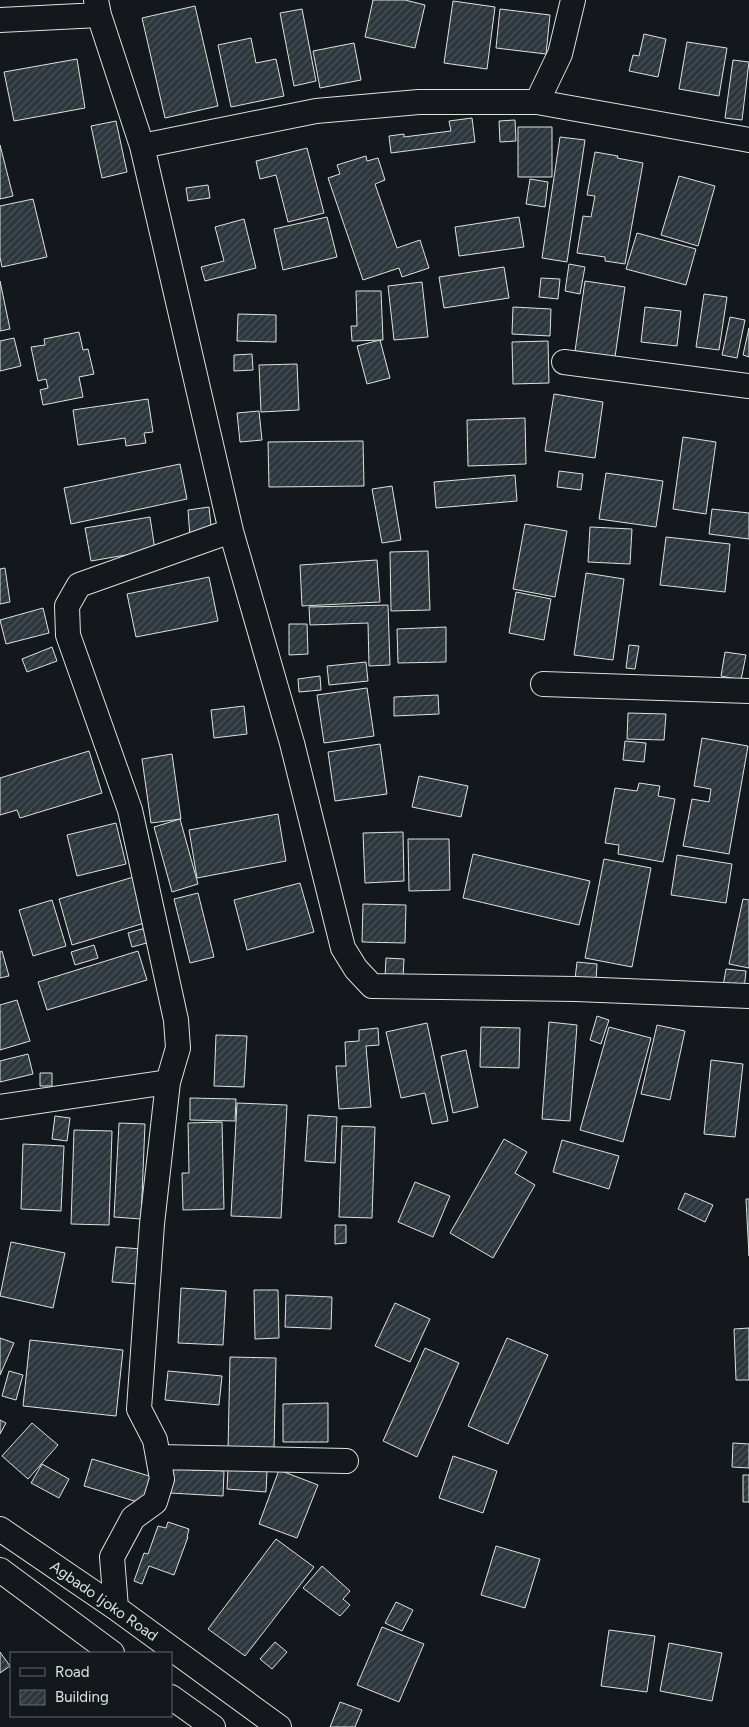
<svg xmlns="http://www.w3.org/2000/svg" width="749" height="1727" viewBox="0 0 749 1727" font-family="Figtree,sans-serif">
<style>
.building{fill:url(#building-hatch);stroke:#d8e6dc}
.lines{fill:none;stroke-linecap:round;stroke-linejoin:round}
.street-casing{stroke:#d8e6dc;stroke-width:26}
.street{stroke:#14181c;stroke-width:24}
.labels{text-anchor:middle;stroke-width:4;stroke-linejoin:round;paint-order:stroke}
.street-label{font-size:15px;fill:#d8e6dc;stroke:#14181c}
</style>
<defs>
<pattern id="building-hatch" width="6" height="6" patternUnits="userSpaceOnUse" patternTransform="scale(1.25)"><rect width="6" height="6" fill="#2c363c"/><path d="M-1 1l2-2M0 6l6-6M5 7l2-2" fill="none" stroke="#4a5358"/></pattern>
</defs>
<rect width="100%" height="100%" fill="#14181c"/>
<path class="building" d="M373,0H405L425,5L415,48L365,37Z
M453,1L495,7L487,69L444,63Z
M195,6L218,106L165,118L142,18Z
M302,9L316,81L294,86L280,13Z
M500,9L550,15L546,54L496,48Z
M644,34L666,39L658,77L629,71L633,55L639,56Z
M251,38L256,63L276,59L284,96L231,107L218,45Z
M687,42L727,48L719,96L679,89Z
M354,43L361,80L320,88L313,51Z
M77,59L85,108L14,121L4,72Z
M733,60L749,62L742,120L725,118Z
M472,118L475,142L391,153L389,136L404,134V137L451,131L449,121Z
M515,120L516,141L500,142L499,121Z
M116,121L127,172L102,178L91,126Z
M518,127H552V177H518Z
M560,137L585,140L567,262L542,258Z
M0,145L13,196L0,199Z
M307,148L324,213L288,222L276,175L260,179L256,161Z
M595,152L618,156L617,158L643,163L625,264L605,261V257L577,253L583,216L591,217L595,196L587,195Z
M366,156L367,161L378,158L385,180L375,184L397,248L420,240L429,268L402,277L399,268L363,280L328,178L340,174L337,165Z
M679,176L715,186L698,246L661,235Z
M530,179L548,182L545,207L526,204Z
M208,185L210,198L188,201L186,188Z
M33,199L47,257L2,267L0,257V206Z
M327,217L337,257L283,270L274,229Z
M519,217L524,247L459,256L455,227Z
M244,219L256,268L205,281L201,267L224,261L215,227Z
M637,233L696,249L686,285L626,269Z
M569,264L585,267L580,294L565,291Z
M504,267L509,298L444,308L439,277Z
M541,278L560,279L558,299L539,297Z
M0,281L10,329L0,331Z
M585,281L625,287L615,357L575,351Z
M422,282L428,337L394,340L388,286Z
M356,291H381L383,340L352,341L351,326H357Z
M704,294L727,297L719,350L696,347Z
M513,307L551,309L550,336L512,334Z
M645,307L681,311L677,346L641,342Z
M238,314L276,315V342L237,341Z
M730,317L745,320L737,358L722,355Z
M749,328V357L743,355Z
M79,332L83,350L88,349L94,374L79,377L83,397L43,405L40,390L48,388L46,379L38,381L31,347L45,345L44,339Z
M14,338L21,366L0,371V341Z
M380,340L390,378L367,384L357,346Z
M548,341L549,383L513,384L512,342Z
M252,354L253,370L234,371V355Z
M297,364L299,410L261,412L259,365Z
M554,394L603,402L595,458L545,451Z
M148,399L153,432L144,433L146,443L126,446L125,438L78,445L73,410Z
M259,411L262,440L240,442L237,413Z
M525,418L526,464L468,466L467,420Z
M683,437L716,442L706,514L673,509Z
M363,441L364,486L269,487L268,442Z
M180,464L187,499L71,524L64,488Z
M559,471L583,474L581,490L557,487Z
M606,473L663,481L656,527L599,519Z
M515,475L517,501L436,508L434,482Z
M392,486L401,540L382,543L372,489Z
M209,507L212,535L190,537L188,510Z
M712,509L749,513V539L709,534Z
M150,517L155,550L91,561L85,528Z
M525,524L567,531L555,597L513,589Z
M590,527L632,529L630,564L588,562Z
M666,537L730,544L725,592L660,585Z
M428,551L430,610L391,611L390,552Z
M377,560L380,602L302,606L300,565Z
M5,568L10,602L0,604V569Z
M586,573L624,579L613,660L574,655Z
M209,577L218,621L136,637L127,594Z
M516,592L551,599L544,640L509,633Z
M388,605L390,665L369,666L368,623L310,625L309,607Z
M43,608L49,633L6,644L0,620Z
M289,624H307L308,654L289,655Z
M446,627V662L398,663L397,629Z
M629,645L639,646L635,669L626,668Z
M52,647L57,661L27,672L22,659Z
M725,652L746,655L741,680L721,676Z
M366,662L368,681L329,685L327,666Z
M320,676L321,690L299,692L298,679Z
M367,688L374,736L324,743L317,695Z
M438,695L439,714L394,716V697Z
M244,706L247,734L214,738L211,710Z
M628,713L666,714L664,740L627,739Z
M702,738L748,746L729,854L683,846L692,799L709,802L711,789L694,786Z
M625,741L646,743L644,762L623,760Z
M380,744L387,794L335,801L328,752Z
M89,751L102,793L20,818L17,810L0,815V778Z
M172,754L181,819L151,823L142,759Z
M419,776L468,786L461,817L412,807Z
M639,783L660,786L658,796L675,799L663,862L618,854L619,845L605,843L615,788L637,791Z
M278,814L286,861L197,878L189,830Z
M180,819L198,884L172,892L154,827Z
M116,823L126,864L77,876L67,835Z
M403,832L404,881L365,883L363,833Z
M408,839H449L450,890L409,891Z
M473,854L590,881L579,925L463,898Z
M677,855L732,864L726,903L671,895Z
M604,859L651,868L632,967L585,958Z
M137,876L151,921L72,945L59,899Z
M300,883L314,932L247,950L234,900Z
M198,893L214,957L190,963L174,899Z
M743,899L749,900V968L729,964Z
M52,900L66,946L33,956L19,910Z
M363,904L406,905L405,943L362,942Z
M149,927L154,941L132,947L128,933Z
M94,945L98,958L75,965L71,952Z
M2,951L9,976L0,978V952Z
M138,951L147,980L47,1010L38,982Z
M386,958L404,959L403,978L385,977Z
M577,962L597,964L596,981L575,979Z
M726,969L746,971L744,990L723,986Z
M17,1000L30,1041L0,1050V1005Z
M597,1016L609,1020L601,1044L590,1040Z
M549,1022L577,1025L570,1121L542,1119Z
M427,1023L448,1121L432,1124L425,1093L401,1098L386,1032Z
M657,1025L685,1031L670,1100L641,1094Z
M481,1027L520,1028L519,1068L480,1067Z
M609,1027L651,1038L623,1142L580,1130Z
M378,1028L379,1045L366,1046L371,1107L339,1109L336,1066H346L345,1042L359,1041V1030Z
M216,1035L247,1036L244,1087L214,1086Z
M466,1050L478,1107L453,1113L441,1056Z
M28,1054L33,1074L0,1082V1061Z
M711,1060L743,1064L735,1137L704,1134Z
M40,1073H52V1086H40Z
M190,1098L236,1099L235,1121L190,1120Z
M237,1103L287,1105L281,1218L231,1216Z
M308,1115L337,1117L335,1163L305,1161Z
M55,1116L70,1118L67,1141L52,1139Z
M222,1122L224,1209L183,1210L182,1173H189L188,1123Z
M119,1123L145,1124L141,1219L114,1217Z
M342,1126L375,1127L372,1218L339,1217Z
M74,1130L112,1131L109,1225L71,1224Z
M504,1139L527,1152L515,1173L535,1185L493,1258L450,1233Z
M562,1140L619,1156L609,1189L553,1172Z
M23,1144L64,1146L61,1211L21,1209Z
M415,1182L450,1196L433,1237L398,1222Z
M685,1193L713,1205L705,1222L678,1209Z
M746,1199H749V1256Z
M335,1225H346V1243L335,1244Z
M11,1242L65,1253L53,1308L0,1296Z
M116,1247L141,1249L137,1284L112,1282Z
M181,1288L226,1291L223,1345L178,1343Z
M254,1290H278L279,1338L255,1339Z
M286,1295L332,1297L331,1329L285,1327Z
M395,1303L430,1319L410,1362L375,1346Z
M749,1328V1380H736L734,1329Z
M0,1338L14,1343L0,1375Z
M507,1338L548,1355L508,1444L468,1426Z
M30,1340L123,1350L116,1416L23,1406Z
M425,1348L459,1363L417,1457L383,1441Z
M230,1357L276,1358L274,1450H228Z
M9,1371L23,1375L16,1400L2,1396Z
M168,1371L222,1376L219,1405L165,1400Z
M328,1403V1442H283V1404Z
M0,1420L6,1423L0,1434Z
M32,1423L58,1445L28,1479L2,1456Z
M733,1443L749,1444V1468L732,1467Z
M453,1456L497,1471L483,1513L439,1498Z
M92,1459L156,1478L148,1505L84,1486Z
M42,1464L69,1479L59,1498L31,1483Z
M228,1468L267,1471L266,1492L227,1489Z
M171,1469L224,1471L223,1496L170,1493Z
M279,1470L318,1485L297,1538L259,1524Z
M743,1475H749V1502H743Z
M168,1522L189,1529L187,1537H188L174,1575L149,1566L142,1584L134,1581L144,1553L148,1554L158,1526L166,1528Z
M276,1539L314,1567L245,1656L208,1629Z
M496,1546L540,1559L525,1608L481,1595Z
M322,1566L350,1591L343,1599L350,1605L340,1616L303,1588Z
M396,1602L413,1610L402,1631L385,1623Z
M382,1627L424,1644L399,1702L357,1685Z
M609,1630L655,1636L647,1692L601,1686Z
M275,1642L287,1652L272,1669L260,1659Z
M669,1643L722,1653L712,1701L660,1691Z
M0,1652L10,1666L0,1673Z
M340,1702L362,1710L355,1727H330Z"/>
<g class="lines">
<defs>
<path id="street" d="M96,0L99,15L142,146L231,531L292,743L343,948L356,969L372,986L576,989L749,996
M0,20L99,15
M537,102L560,54L573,0
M142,146L316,111L419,102H537L749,140
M564,362L749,386
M543,684L749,691
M0,1107L168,1082
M159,1457L346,1461
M0,1529L116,1608L279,1727
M0,1570L112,1653
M116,1608L112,1557L133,1518L155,1502L162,1479L155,1440L139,1409L152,1224L168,1082L178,1048L176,1020L130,810L68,635L67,606L79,585L231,531
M171,1697L213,1727"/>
</defs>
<use href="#street" class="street-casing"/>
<use href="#street" class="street"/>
</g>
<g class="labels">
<g class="street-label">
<text transform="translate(104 1601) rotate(35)" y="5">Agbado Ijoko Road</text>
</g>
</g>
<rect x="10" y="1652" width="162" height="65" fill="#14181c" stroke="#626a69"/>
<rect x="20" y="1668" width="25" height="8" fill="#14181c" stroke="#626a69"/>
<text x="55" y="1677" font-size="15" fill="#d8e6dc">Road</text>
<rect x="20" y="1690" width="25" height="15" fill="url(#building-hatch)" stroke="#626a69"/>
<text x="55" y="1702" font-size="15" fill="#d8e6dc">Building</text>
</svg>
